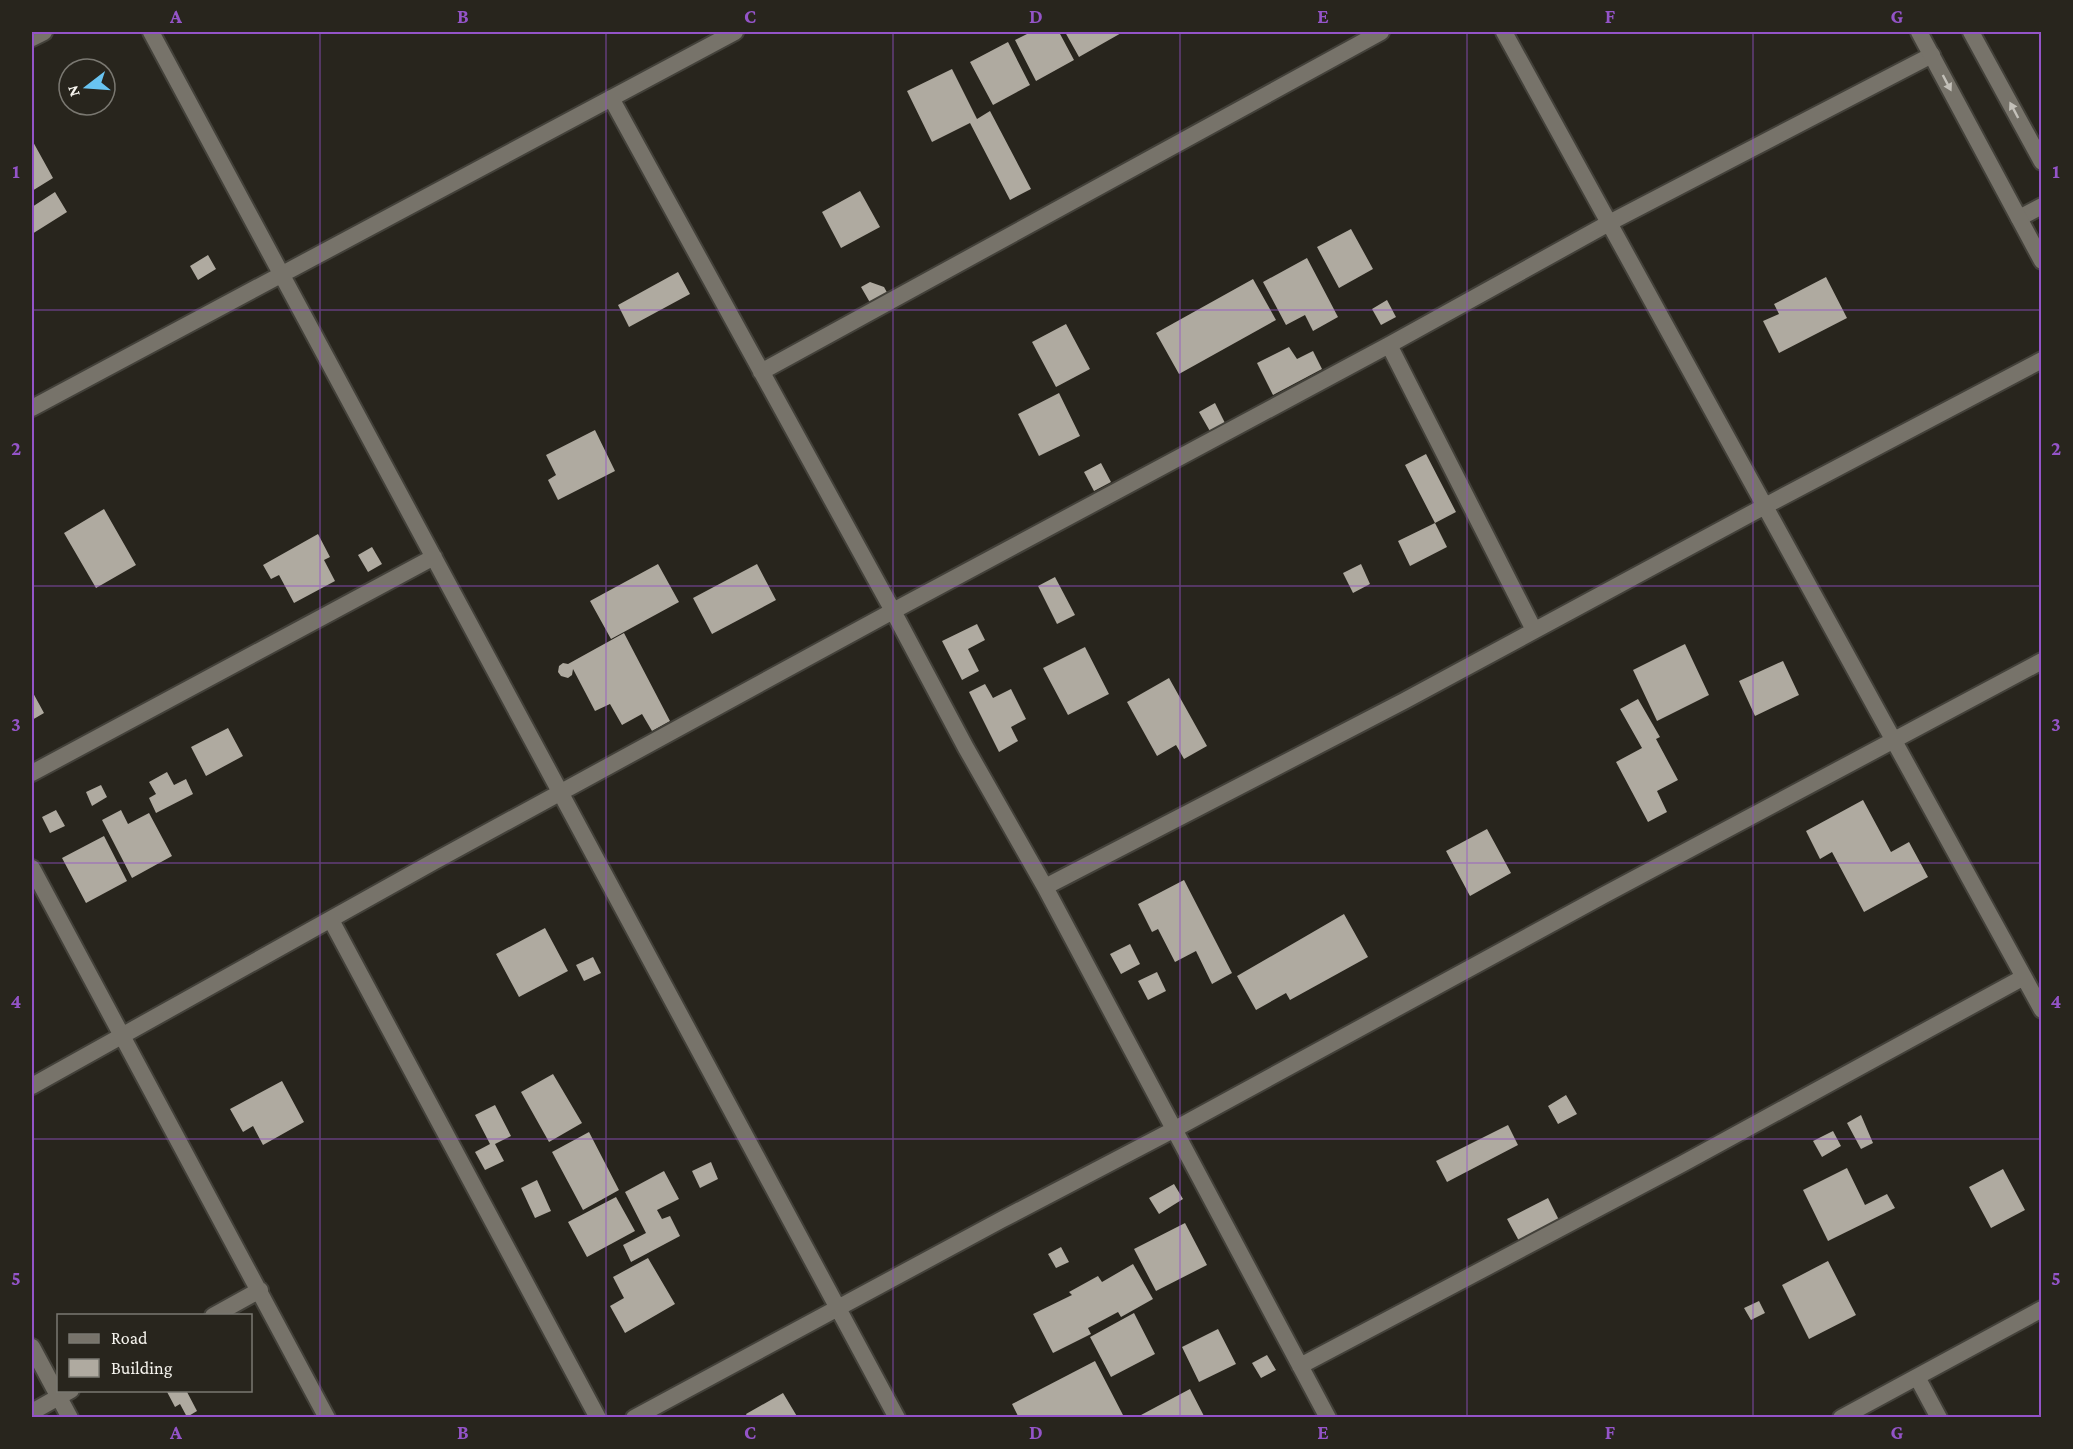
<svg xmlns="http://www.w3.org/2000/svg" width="2073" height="1449" viewBox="0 0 2073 1449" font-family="'Crimson Pro',serif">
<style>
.building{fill:#afaaa0}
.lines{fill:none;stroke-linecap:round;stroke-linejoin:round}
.minor-casing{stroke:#43413a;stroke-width:20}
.tertiary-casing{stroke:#43413a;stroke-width:20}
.minor{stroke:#77736a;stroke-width:16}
.tertiary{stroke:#77736a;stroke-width:16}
.oneway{fill:#c3c0b9}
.grid{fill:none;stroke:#9454c8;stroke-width:1.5;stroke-opacity:0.55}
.neatline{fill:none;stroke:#9454c8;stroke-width:2}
.grid-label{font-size:20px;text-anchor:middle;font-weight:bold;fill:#9454c8}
</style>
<rect width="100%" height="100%" fill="#28251d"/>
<path class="building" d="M1031,32H1059L1074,60L1036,81L1015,40Z
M1065,32H1123L1079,57Z
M1008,42L1030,85L993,105L970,62Z
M952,69L977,119L990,111L1031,189L1010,200L970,123L932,142L907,91Z
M32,140L53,178L32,191Z
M860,191L880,227L841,248L822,212Z
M55,192L67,212L32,234V207Z
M1351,229L1373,269L1339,288L1317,247Z
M208,255L216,269L198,280L190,266Z
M1307,258L1338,317L1313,331L1305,315L1286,325L1263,282Z
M678,272L690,294L629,327L618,305Z
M1826,277L1847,318L1779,353L1763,321L1779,314L1774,304Z
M1253,279L1276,320L1179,374L1156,333Z
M870,282L884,287L889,296L872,306L861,287Z
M1387,300L1396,317L1381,325L1372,309Z
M1066,324L1090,369L1056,387L1032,342Z
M1289,347L1297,359L1313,351L1322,369L1273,395L1257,363Z
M1059,393L1080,436L1039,456L1018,414Z
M1215,403L1226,425L1211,433L1199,412Z
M595,430L615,471L558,500L548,480L556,475L546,455Z
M1426,454L1456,512L1435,523L1447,547L1410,566L1398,541L1435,523L1405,465Z
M1101,463L1111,482L1094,491L1084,472Z
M104,509L136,565L96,588L64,533Z
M318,534L330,557L324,560L335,581L294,603L279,575L271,579L263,565Z
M372,547L382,564L368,572L358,555Z
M658,564L679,602L611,639L590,601Z
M757,564L776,600L712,634L693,598Z
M1361,564L1370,584L1353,593L1343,573Z
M1055,577L1075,615L1057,624L1038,586Z
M977,624L985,640L968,649L979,671L962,680L942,641Z
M624,633L670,721L652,731L642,714L622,725L610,704L595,711L573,669L572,675L568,678L561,676L558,672L559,666L563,663L568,664Z
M1685,644L1709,695L1657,721L1633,670Z
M1085,647L1109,694L1068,715L1043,668Z
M1783,661L1799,695L1755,716L1739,681Z
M1169,678L1207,746L1184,759L1176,745L1157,756L1127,702Z
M985,684L993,698L1011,689L1026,719L1011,727L1018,741L999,752L969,692Z
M32,691L44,713L32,720Z
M1638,699L1660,737L1656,739L1678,780L1657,791L1667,812L1648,822L1616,762L1642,748L1620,709Z
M228,728L243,756L206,776L191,747Z
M167,772L174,785L186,779L193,794L156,813L149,798L156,794L149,782Z
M101,785L107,797L92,806L86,792Z
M1863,800L1891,852L1909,842L1928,877L1864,912L1832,852L1820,859L1806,831Z
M56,810L65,826L50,833L42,817Z
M121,810L128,824L149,813L172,856L132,878L102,820Z
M1487,829L1511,873L1470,896L1446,851Z
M104,836L127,881L86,903L62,858Z
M1184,880L1232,973L1212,984L1196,951L1175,962L1158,929L1152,932L1138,904Z
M1344,914L1368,957L1290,1000L1286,993L1256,1010L1237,976Z
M545,928L568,971L519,997L496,954Z
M1130,944L1140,964L1121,974L1110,954Z
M593,957L601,973L584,981L576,965Z
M1157,972L1166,991L1148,1000L1138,981Z
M553,1074L582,1123L549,1142L521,1092Z
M282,1081L304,1122L263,1145L253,1126L243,1132L230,1109Z
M1566,1095L1577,1114L1558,1124L1548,1106Z
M495,1105L511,1136L495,1144L504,1161L485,1170L475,1152L490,1144L475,1115Z
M1861,1115L1873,1143L1861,1149L1847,1123Z
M1508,1125L1518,1145L1447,1182L1436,1161Z
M1833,1131L1841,1146L1822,1157L1813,1141Z
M589,1132L619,1190L583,1210L552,1152Z
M711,1162L718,1179L700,1188L692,1171Z
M1847,1168L1865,1205L1887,1194L1895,1208L1828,1241L1803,1190Z
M2003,1169L2025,1210L1991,1228L1969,1187Z
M664,1171L679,1199L657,1210L662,1219L670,1216L680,1236L631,1262L623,1245L646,1233L625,1192Z
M537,1180L551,1211L535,1218L521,1188Z
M1174,1184L1183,1199L1159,1214L1149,1198Z
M616,1197L635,1231L587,1257L568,1222Z
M1548,1198L1559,1220L1519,1241L1507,1219Z
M1185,1223L1207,1265L1156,1291L1134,1249Z
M1061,1247L1069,1262L1056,1268L1048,1254Z
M648,1258L675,1304L625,1333L610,1306L624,1298L613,1277Z
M1828,1261L1856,1315L1809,1339L1782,1285Z
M1133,1264L1153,1299L1121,1317L1118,1312L1088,1328L1091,1334L1053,1353L1033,1314L1072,1295L1069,1292L1098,1276L1102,1282Z
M1759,1301L1765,1313L1751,1320L1744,1308Z
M1134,1313L1155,1354L1111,1377L1090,1337Z
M1218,1329L1236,1364L1199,1382L1182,1347Z
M1267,1355L1276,1370L1261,1378L1252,1363Z
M1095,1361L1123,1415L1118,1418H1019L1012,1404Z
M1190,1389L1205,1418H1142L1141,1415Z
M166,1390H186L197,1411L187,1417L180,1404L175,1407Z
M783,1393L798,1418H748L746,1414Z"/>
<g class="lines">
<defs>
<path id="minor" d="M151,32L897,1418
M1504,32L2042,1010
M32,38L44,32
M611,98L893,611L966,748L1045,887L1328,1418
M2019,218L2042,206
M1389,345L1534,630
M761,372L1381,32
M32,408L735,32
M32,773L434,557
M32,868L327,1418
M1045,887L1404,701L1765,506L2042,360
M331,920L598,1418
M32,1086L433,862L893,611L1389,345L1609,223L1932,55
M213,1316L260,1290
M32,1347L70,1418
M1300,1366L1682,1164L2024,977
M1917,1377L1939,1418
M32,1412L71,1390
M634,1418L1001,1220L1175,1129L1604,895L2042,661
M1841,1418L2042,1309"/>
<path id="tertiary" d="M1919,32L2042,261
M1971,32L2042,162"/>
</defs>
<use href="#minor" class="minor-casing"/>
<use href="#tertiary" class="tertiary-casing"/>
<use href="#minor" class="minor"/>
<use href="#tertiary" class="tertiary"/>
</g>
<defs><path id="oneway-solid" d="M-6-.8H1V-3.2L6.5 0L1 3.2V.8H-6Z" transform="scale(1.5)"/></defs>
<g class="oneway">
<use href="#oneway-solid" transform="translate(1947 83) rotate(62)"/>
<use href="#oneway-solid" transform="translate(2014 110) rotate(-118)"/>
</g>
<path class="grid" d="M320,32V1418M606,32V1418M893,32V1418M1180,32V1418M1467,32V1418M1753,32V1418M32,310H2042M32,586H2042M32,863H2042M32,1139H2042"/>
<rect width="2073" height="1449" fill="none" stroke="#28251d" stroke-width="66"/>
<rect x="57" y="1314" width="195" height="78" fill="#28251d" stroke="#7a7871" stroke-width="1.5"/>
<rect x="69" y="1334" width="30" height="9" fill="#77736a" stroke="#7a7871" stroke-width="1.5"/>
<text x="111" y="1344" font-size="18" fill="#f6f4ee">Road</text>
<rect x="69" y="1359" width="30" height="18" fill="#afaaa0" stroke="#7a7871" stroke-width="1.5"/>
<text x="111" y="1374" font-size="18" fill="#f6f4ee">Building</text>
<g transform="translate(87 87) rotate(253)"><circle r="28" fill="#28251d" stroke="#7a7871" stroke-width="1.5"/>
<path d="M0-4.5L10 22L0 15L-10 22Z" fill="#69c4f1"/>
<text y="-9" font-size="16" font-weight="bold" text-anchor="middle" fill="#f6f4ee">N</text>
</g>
<rect x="33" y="33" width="2007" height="1383" class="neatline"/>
<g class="grid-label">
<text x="176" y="23">A</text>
<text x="463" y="23">B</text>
<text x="750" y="23">C</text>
<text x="1036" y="23">D</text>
<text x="1323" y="23">E</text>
<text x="1610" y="23">F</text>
<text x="1897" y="23">G</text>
<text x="16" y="178">1</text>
<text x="2056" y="178">1</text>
<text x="16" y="455">2</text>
<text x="2056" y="455">2</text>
<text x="16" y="731">3</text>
<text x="2056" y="731">3</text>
<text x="16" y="1008">4</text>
<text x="2056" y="1008">4</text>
<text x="16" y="1285">5</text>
<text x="2056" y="1285">5</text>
<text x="176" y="1439">A</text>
<text x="463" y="1439">B</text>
<text x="750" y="1439">C</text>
<text x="1036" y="1439">D</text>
<text x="1323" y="1439">E</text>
<text x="1610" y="1439">F</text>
<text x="1897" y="1439">G</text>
</g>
</svg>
